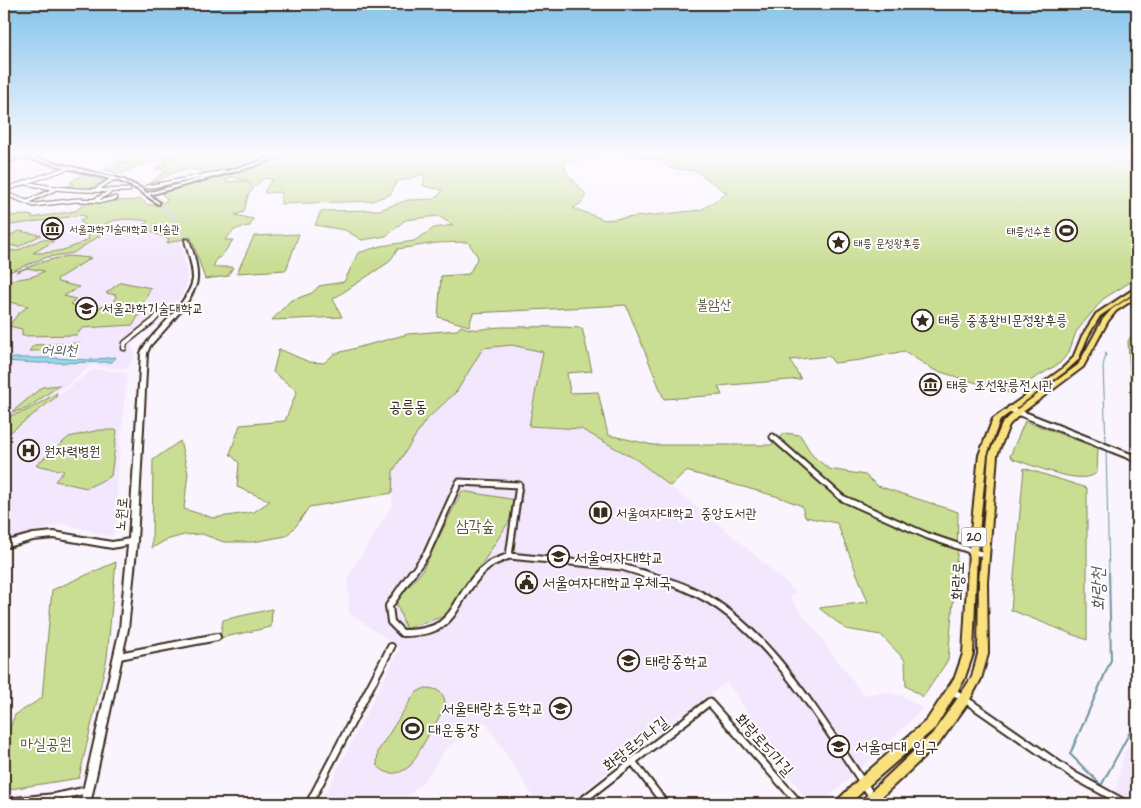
<svg xmlns="http://www.w3.org/2000/svg" width="1141" height="808" viewBox="0 0 1141 808" font-family="'Architects Daughter','Poor Story',sans-serif">
<style>
.built{fill:#f2e7fc;fill-rule:evenodd}
.green{fill:#c9de93;stroke:#828458;fill-rule:evenodd}
.water{fill:#92dcf3;stroke:#6f959e}
.lines{fill:none;stroke-linecap:round;stroke-linejoin:round}
.stream-far1{stroke:#6f959e;stroke-width:1}
.stream{stroke:#6f959e;stroke-width:2}
.street-tunnel{stroke:#d3ccd1;stroke-width:3;stroke-dasharray:3 1;stroke-linecap:butt}
.secondary-tunnel{stroke:#d3ccd1;stroke-width:4.5;stroke-dasharray:4.5 2;stroke-linecap:butt}
.street-far3-casing{stroke:#3b2a1e;stroke-width:5.5}
.street-far2-casing{stroke:#3b2a1e;stroke-width:7}
.street-far1-casing{stroke:#3b2a1e;stroke-width:9}
.street-casing{stroke:#3b2a1e;stroke-width:10}
.secondary-casing{stroke:#3b2a1e;stroke-width:4}
.primary-casing{stroke:#3b2a1e;stroke-width:4}
.street-far3{stroke:#fff;stroke-width:3}
.street-far2{stroke:#fff;stroke-width:4}
.street-far1{stroke:#fff;stroke-width:5}
.street{stroke:#fff;stroke-width:6}
.secondary{fill:#fff;fill-rule:evenodd}
.primary{fill:#fae180;fill-rule:evenodd}
.labels{text-anchor:middle;stroke-width:4;stroke-linejoin:round;paint-order:stroke}
.far-poi-label{font-size:11px;fill:#3b2a1e;stroke:#fff;text-anchor:start}
.shield{fill:#fff;stroke:#766a62;stroke-width:1}
.shield-label{font-size:12px;font-weight:bold;fill:#3b2a1e}
.park-label{font-size:14px;fill:#5e573b;stroke:#fff}
.poi-label{font-size:14px;fill:#3b2a1e;stroke:#fff;text-anchor:start}
.street-label{font-size:14px;fill:#3b2a1e;stroke:#fff}
.water-label{font-size:15px;font-style:italic;fill:#555f5e;stroke:#fff}
.quarter-label{font-size:16px;fill:#3b2a1e;stroke:#fff}
.near-park-label{font-size:16px;fill:#5e573b;stroke:#fff}
.near-poi-label{font-size:16px;fill:#3b2a1e;stroke:#fff;text-anchor:start}
.near-street-label{font-size:16px;fill:#3b2a1e;stroke:#fff}
.near-water-label{font-size:18px;font-style:italic;fill:#555f5e;stroke:#fff}
</style>
<rect width="100%" height="100%" fill="#f9f4fe"/>
<filter id="ink" filterUnits="userSpaceOnUse"><feTurbulence type="fractalNoise" baseFrequency=".02" numOctaves="2"/><feDisplacementMap in="SourceGraphic" scale="10" xChannelSelector="R" yChannelSelector="G"/><feConvolveMatrix kernelMatrix="1 2 1 2 8 2 1 2 1" color-interpolation-filters="sRGB"/></filter>
<g filter="url(#ink)">
<path class="built" d="M12,161L48,169L4,187V162Z
M102,205L122,206L176,233L182,246L187,277L186,286L181,296L133,343L131,348L135,353L128,369L94,366L88,368L4,435V214L9,217L27,216Z
M512,345L543,351L529,426L581,429L637,460L734,537L796,592L790,597L863,695L884,692L903,696L922,709L880,751L821,804H809L727,682L646,740L568,804H538L485,721L447,747L427,777L401,804H320L400,648L349,613L348,577L392,506L393,471L425,421L457,391L483,348Z
M94,369L127,373L117,479V523L112,537L63,523L4,541V437ZM37,465L111,477L55,481L65,471Z
M1137,745V804H1114L1115,793L1125,750Z"/>
<path class="green" d="M121,153H176C159,163 138,161 123,174L105,170L112,166L129,163L116,162Z
M187,153H278C256,163 232,170 207,173C202,173 198,170 192,169C181,167 163,178 153,184L150,183L161,175L160,174L167,172V170L156,169V168L166,163L165,159Z
M287,153H1094L1137,167V278L1103,299L1076,332L1069,352L1060,363L1010,393L934,370L904,351L861,360L834,363L829,356L790,360L801,379L718,386L722,395L664,399L626,305L473,313L469,326L438,317L441,276L469,274L478,257L468,242L436,243L398,249L389,262L333,299L342,317L272,320L290,301L312,293L319,286L344,282L358,253L381,246L414,241L434,228L453,225L438,216L405,220L386,236L362,240L345,230L315,225L321,211L379,210L408,200L435,199L443,190L423,186L425,174L396,182L391,194L372,201L281,204V192L264,193L269,183L274,180L264,178L255,187L247,181L232,177L236,172L263,164ZM611,153L660,160L669,168L696,171L727,193L701,210L664,214L605,220L573,208L580,204L586,195L566,172L564,161L590,159Z
M234,173L225,182L246,181L253,189L248,195L244,212L235,215L253,219L250,226C237,227 233,230 225,240H233L221,257L217,258L213,267H233L228,276L205,279L191,237L167,243L169,239L144,229L145,224L148,221C135,219 116,217 105,224L113,227L73,253L47,257L9,272L4,271V250L17,251L42,239L54,241L33,253C56,253 69,250 89,239L87,232L90,228L83,225L80,220L87,217L82,215L4,226V216L28,215L32,216V218L76,211C90,195 121,204 141,199L148,205H157L168,200L161,193L165,191Z
M87,175L104,181L90,189L59,188L72,185L74,183H70L76,178Z
M19,231L41,235L18,247L4,244V239Z
M299,234L286,270L237,273L254,236Z
M68,256L91,258L57,279L58,282L79,287L64,296L76,299L71,304C81,311 115,310 116,295L106,293L121,282L151,288C143,301 141,313 133,325L82,328L77,335L22,336V329L9,326L18,314L28,306L4,301V282C19,277 31,280 44,271L27,268L16,272C33,265 49,259 68,256Z
M461,326C476,333 487,327 503,327C529,327 555,326 582,328L592,371L567,373L570,393L598,392L608,435L653,445H771L785,433L800,435L813,456L829,469L865,475L878,486L958,512L957,555L948,660L923,697L906,686L905,660L881,635L846,629L819,608L868,602L837,523L805,517L802,506L779,497L686,471L670,486L637,460L581,429L529,426L543,352L512,345L483,348L457,391L425,421L393,471L392,493L309,507L296,526L286,536L253,542H224L202,534L184,535L166,540L152,548L153,460L180,441L188,473L184,509L213,518L254,512L270,501L237,487L239,463L230,454L240,425L285,421L297,391L273,372L279,349L309,362L324,363L334,354L408,334L457,330Z
M1137,327V451L1133,426L1128,341Z
M80,343L73,350L29,351L34,345Z
M60,385L26,409L12,412L42,387Z
M57,393L56,397L4,437V424L12,415L26,411Z
M1025,421L1098,448L1097,472C1085,488 1030,464 1013,459L1010,456Z
M99,430H117L111,476L87,488L55,481L64,471L36,465L69,437Z
M1024,468L1087,488V640L1011,610Z
M462,491L522,501L450,614L406,629L396,602L422,571Z
M116,562L107,658L79,778L4,790V742L15,715L42,698L52,590Z
M272,609L271,627L220,638L223,620Z
M425,688C438,688 446,693 445,707L411,765C400,775 387,777 377,765L378,751L412,698L417,692Z"/>
<path class="water" d="M116,357L112,362L38,363L4,361V358H55L90,360Z"/>
<g class="lines">
<path class="stream-far1" d="M1106,353L1103,366L1106,444
M1106,448L1109,574"/>
<path class="stream" d="M1102,784L1137,719
M1101,788V785L1070,754L1111,660L1109,573
M1100,804L1101,794"/>
<path class="street-tunnel" d="M129,190L147,187"/>
<path class="secondary-tunnel" d="M158,203L172,214L187,240"/>
<defs>
<path id="street-far3" d="M27,183C60,191 95,191 129,190
M147,187L224,172
M4,190L70,167
M96,190L114,178
M4,193L34,205L77,200L102,201L116,198
M95,200L110,192
M27,202L55,189"/>
<path id="street-far2" d="M124,348L125,343L153,321L163,310"/>
<path id="street-far1" d="M1010,409L1137,459
M773,437L842,498L928,536L984,555
M509,556L622,567L645,574
M412,574L427,553L459,482L519,485L509,556
M479,574L492,563L509,556"/>
<path id="street" d="M412,573L389,606L391,622L402,633C459,633 449,605 480,573
M641,573C656,578 673,582 688,589C766,621 825,728 872,796
M119,656L217,637
M953,691L1075,776L1126,804
M633,762L665,804
M4,802L55,797L88,790
M309,804L391,647
M578,804L709,702L797,801L794,804"/>
<path id="secondary" d="M10,153H15L24,155L37,153L36,154L28,156L124,180L139,187L147,193L252,164L282,153H287L254,166L149,195L159,202V204H158L137,189L122,182L24,157L4,162V160L19,156Z
M185,239L189,240C193,252 198,266 197,279C196,298 163,331 150,346L147,353L137,541L128,629L90,804H80L120,629L128,545L112,548L54,538L33,540L4,548V542L33,534L54,532L112,542L129,539L141,353C145,343 153,336 160,328C171,316 191,295 193,279C193,266 188,252 185,240Z"/>
<path id="primary" d="M1137,287V291L1100,316L1088,336L1078,360L1066,371L1000,420L987,455L977,551L973,654L964,680L935,728L867,787L850,804H836L838,800L859,779L927,720L955,677L963,654L969,551L979,455L993,419L1062,369L1073,358L1082,336L1096,314Z
M1137,293V297L1116,311L1108,321L1083,367L1020,414L1009,425L997,455L987,582L988,654L981,679L968,703L940,742L874,804H860L862,800L932,734L960,695L972,677L978,654L979,582L989,455L1002,424L1016,410L1078,365L1103,319L1112,309Z"/>
</defs>
<use href="#street-far3" class="street-far3-casing"/>
<use href="#street-far2" class="street-far2-casing"/>
<use href="#street-far1" class="street-far1-casing"/>
<use href="#street" class="street-casing"/>
<use href="#secondary" class="secondary-casing"/>
<use href="#primary" class="primary-casing"/>
<use href="#street-far3" class="street-far3"/>
<use href="#street-far2" class="street-far2"/>
<use href="#street-far1" class="street-far1"/>
<use href="#street" class="street"/>
<use href="#secondary" class="secondary"/>
<use href="#primary" class="primary"/>
</g>
</g>
<linearGradient id="sky" x2="0" y2="1"><stop stop-color="#85c4ec"/><stop offset="0.58" stop-color="#fcfaff"/><stop offset="1" stop-color="#fcfaff" stop-opacity="0"/></linearGradient>
<rect width="1141" height="266" fill="url(#sky)"/>
<defs>
<symbol id="museum-ring" viewBox="-11 -11 22 22"><circle r="9.5" fill="#fff" stroke="#3b2a1e" stroke-width="1.5"/><path d="M0-6L6-3V-2H-6V-3ZM-5-1h2V3h-2ZM-1-1h2V3h-2ZM3-1h2V3H3ZM-6 4H6V6H-6Z" fill="#3b2a1e"/></symbol>
<symbol id="stadium-ring" viewBox="-11 -11 22 22"><circle r="9.5" fill="#fff" stroke="#3b2a1e" stroke-width="1.5"/><path d="M0-5a6.5 5 0 1 0 0 10a6.5 5 0 1 0 0-10ZM-3.5-1.8h7v3.6h-7Z" fill="#3b2a1e"/></symbol>
<symbol id="sight-ring" viewBox="-11 -11 22 22"><circle r="9.5" fill="#fff" stroke="#3b2a1e" stroke-width="1.5"/><path d="M0-6L1.8-2.2L6-1.7L2.9 1.2L3.7 5.4L0 3.3L-3.7 5.4L-2.9 1.2L-6-1.7L-1.8-2.2Z" fill="#3b2a1e"/></symbol>
<symbol id="university-ring" viewBox="-11 -11 22 22"><circle r="9.5" fill="#fff" stroke="#3b2a1e" stroke-width="1.5"/><path d="M0-5L7-2L0 1L-7-2ZM-4 1L0 2.5L4 1V4Q0 6-4 4Z" fill="#3b2a1e"/></symbol>
<symbol id="hospital-ring" viewBox="-11 -11 22 22"><circle r="9.5" fill="#fff" stroke="#3b2a1e" stroke-width="1.5"/><path d="M-5-5h3v3.5h4V-5h3V5h-3V1.5h-4V5h-3Z" fill="#3b2a1e"/></symbol>
<symbol id="library-ring" viewBox="-11 -11 22 22"><circle r="9.5" fill="#fff" stroke="#3b2a1e" stroke-width="1.5"/><path d="M-6-4Q-3-5.5-.7-3.5V5Q-3 3-6 4ZM6-4Q3-5.5 .7-3.5V5Q3 3 6 4Z" fill="#3b2a1e"/></symbol>
<symbol id="civic-ring" viewBox="-11 -11 22 22"><circle r="9.5" fill="#fff" stroke="#3b2a1e" stroke-width="1.5"/><path d="M-.6-6.5H3V-4.5H.6V-3L4-1V1h2V6H-6V1h2V-1L-.6-3ZM-1.2 2.5V6h2.4V2.5Z" fill="#3b2a1e"/></symbol>
<symbol id="school-ring" viewBox="-11 -11 22 22"><circle r="9.5" fill="#fff" stroke="#3b2a1e" stroke-width="1.5"/><path d="M0-5L7-2L0 1L-7-2ZM-4 1L0 2.5L4 1V4Q0 6-4 4Z" fill="#3b2a1e"/></symbol>
</defs>
<g fill-rule="evenodd">
<use href="#museum-ring" x="40" y="216" width="25" height="25"/>
<use href="#stadium-ring" x="1054" y="218" width="25" height="25"/>
<use href="#sight-ring" x="826" y="230" width="25" height="25"/>
<use href="#university-ring" x="74" y="296" width="25" height="25"/>
<use href="#sight-ring" x="910" y="308" width="25" height="25"/>
<use href="#museum-ring" x="918" y="372" width="25" height="25"/>
<use href="#hospital-ring" x="16" y="438" width="25" height="25"/>
<use href="#library-ring" x="588" y="500" width="25" height="25"/>
<use href="#university-ring" x="546" y="544" width="25" height="25"/>
<use href="#civic-ring" x="514" y="570" width="25" height="25"/>
<use href="#school-ring" x="616" y="648" width="25" height="25"/>
<use href="#school-ring" x="548" y="696" width="25" height="25"/>
<use href="#stadium-ring" x="400" y="716" width="25" height="25"/>
<use href="#school-ring" x="826" y="734" width="25" height="25"/>
</g>
<g class="labels">
<g class="far-poi-label">
<text x="69" y="233">서울과학기술대학교 미술관</text>
<text x="1051" y="235" text-anchor="end">태릉선수촌</text>
<text x="854" y="247">태릉 문정왕후릉</text>
</g>
<rect class="shield" x="961.5" y="527.5" width="25" height="19" rx="4"/>
<g class="shield-label">
<text x="974" y="541">20</text>
</g>
<g class="park-label">
<text x="714" y="309">불암산</text>
</g>
<g class="poi-label">
<text x="102" y="313">서울과학기술대학교</text>
<text x="938" y="325">태릉 중종왕비문정왕후릉</text>
<text x="946" y="390">태릉 조선왕릉전시관</text>
<text x="44" y="456">원자력병원</text>
<text x="616" y="518">서울여자대학교 중앙도서관</text>
</g>
<g class="street-label">
<text transform="translate(121 514) rotate(-86)" y="5">노원로</text>
</g>
<g class="water-label">
<text x="59" y="355">어의천</text>
</g>
<g class="quarter-label">
<text x="408" y="412">공릉동</text>
</g>
<g class="near-park-label">
<text x="475" y="531">삼각숲</text>
<text x="46" y="749">마실공원</text>
</g>
<g class="near-poi-label">
<text x="574" y="563">서울여자대학교</text>
<text x="542" y="588">서울여자대학교우체국</text>
<text x="645" y="667">태랑중학교</text>
<text x="544" y="714" text-anchor="end">서울태랑초등학교</text>
<text x="428" y="735">대운동장</text>
<text x="855" y="752">서울여대 입구</text>
</g>
<g class="near-street-label">
<text transform="translate(957 581) rotate(-88)" y="6">화랑로</text>
<text transform="translate(635 743) rotate(-38)" y="6">화랑로51나길</text>
<text transform="translate(765 744) rotate(48)" y="6">화랑로51가길</text>
</g>
<g class="near-water-label">
<text transform="translate(1098 589) rotate(-91)" y="6">화랑천</text>
</g>
</g>
<rect width="1141" height="808" fill="none" stroke="#fff" stroke-width="20"/>
<rect x="10" y="10" width="1121" height="788" fill="none" stroke="#3b2a1e" stroke-width="2" filter="url(#ink)"/>
</svg>
